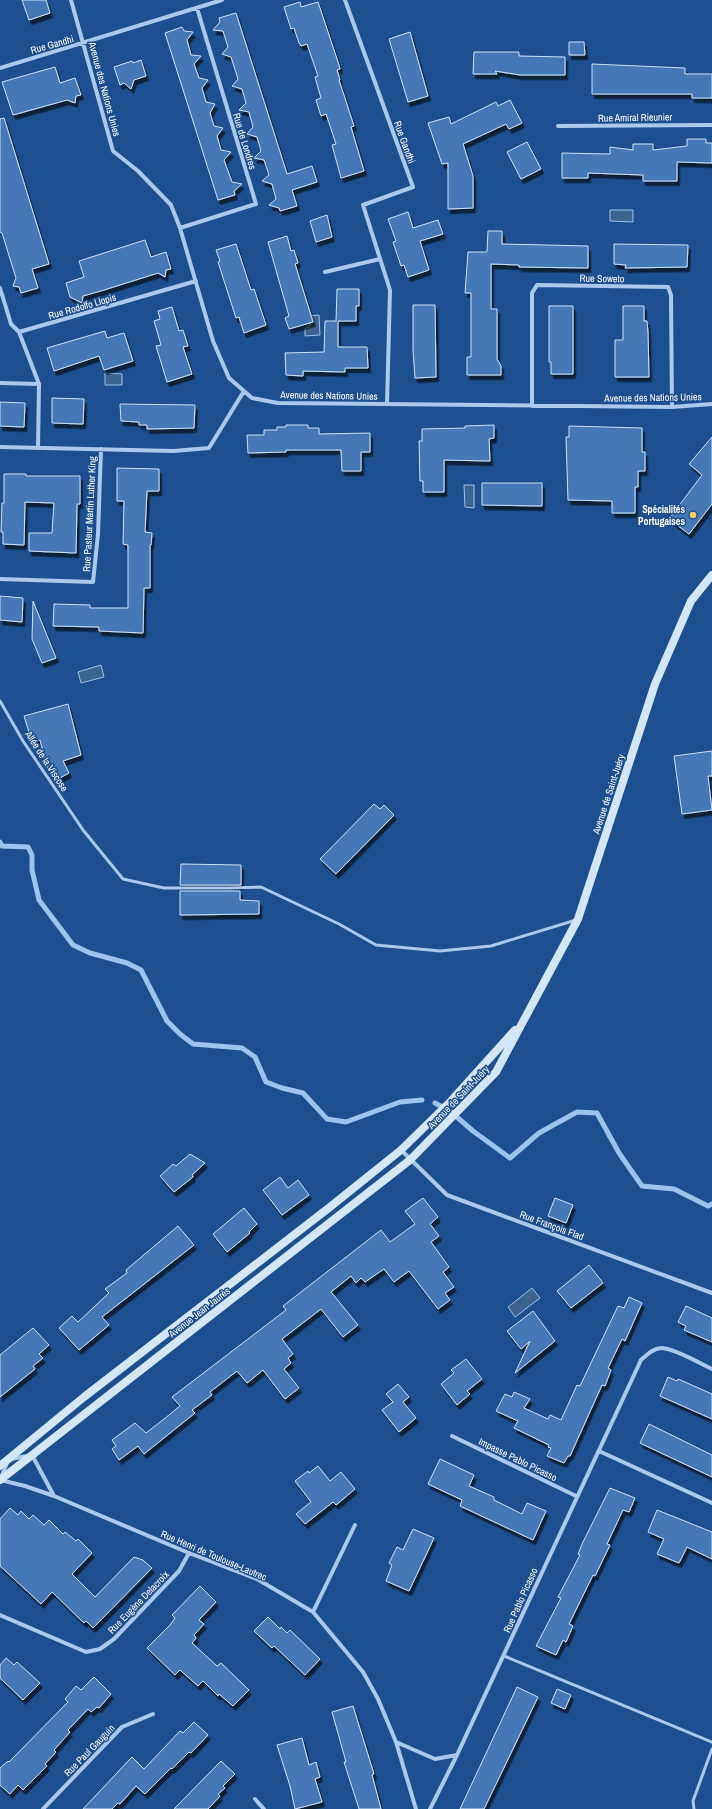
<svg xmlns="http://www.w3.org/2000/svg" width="712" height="1809" viewBox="0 0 712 1809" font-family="'Archivo Narrow',sans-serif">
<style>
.water{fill:#3c6290;stroke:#9cc4f0}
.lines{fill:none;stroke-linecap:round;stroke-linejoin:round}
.stream{stroke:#9cc4f0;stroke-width:5}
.building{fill:#4478b7;stroke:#cfe3fa;filter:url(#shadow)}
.lane{stroke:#a9c9ee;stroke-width:3}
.street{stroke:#a9c9ee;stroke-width:4}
.secondary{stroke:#d6e6fa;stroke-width:8}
.poi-dot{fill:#ffd166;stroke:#1b4f8f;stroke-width:1.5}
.labels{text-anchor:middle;stroke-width:3;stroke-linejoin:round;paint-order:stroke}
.street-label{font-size:10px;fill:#fff;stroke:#1b4f8f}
.poi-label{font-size:10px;font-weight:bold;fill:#fff;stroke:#1b4f8f;text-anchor:end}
</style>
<defs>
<filter id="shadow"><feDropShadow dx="2.5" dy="4.5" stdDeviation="0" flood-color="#0009"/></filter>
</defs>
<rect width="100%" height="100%" fill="#1b4f8f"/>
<path class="water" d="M610,210H633V222L610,221Z
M319,315L320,335L305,336V328L310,327L309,316Z
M105,373L122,374V385H105Z
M464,485H474V508L465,507Z
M101,665L104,677L81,683L78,672Z
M532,1288L540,1298L515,1317L508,1307Z"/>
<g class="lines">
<path class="stream" d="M0,842L2,846L28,847L32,855V870L39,900L73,945L90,953L127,963L141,970L167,1021L180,1034L193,1044L242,1048L255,1057L266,1082L282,1088L303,1093L327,1119L346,1122L400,1102L422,1100
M435,1103L450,1111L473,1131L510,1158L539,1133L577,1112L597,1113L619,1153L642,1186L674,1189L708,1206L712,1204"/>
</g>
<path class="building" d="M22,0H46L50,13L29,20Z
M300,2L301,7L318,2L338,62L340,69L337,70L340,80H339L354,126L351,127L364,171L341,178L332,145L336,144L326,114L321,116L316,100L321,98L315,77L318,76L307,44L301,46L299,43L294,28L291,29L284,7Z
M236,13L287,174L312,166L317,182L292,190L297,206L280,211L279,208L269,205L276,199L272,184L262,181L269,175L264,160L254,158L261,151L257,137L247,134L253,127L249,112L239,110L246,103L242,89L232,86L238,79L231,57L222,54L228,47L223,31L213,30L220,22L219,18Z
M182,27L184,31L193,32L187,40L191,55L201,56L194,64L199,78L208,80L202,88L206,102L215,104L210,113L214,126L223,128L217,136L221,150L231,152L224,160L232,182L242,184L234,191L235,195L218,200L165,33Z
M410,32L428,96L408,102L389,39Z
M569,42H584L585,55H569Z
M474,52H519V56L565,57V75H520L495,71L497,74H473Z
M141,60L146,76L134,80L131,89L124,83L120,85L114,67L132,61L133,63Z
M592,64L685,68V74H712V98H692V94H592Z
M55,67L60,83L75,78L81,95L76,96L75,103L67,100L13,115L2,82Z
M510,100L522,123L509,129L506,124L463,144L473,176V208L448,209V163L442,164L428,123L449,117L451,124L496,102L498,106Z
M4,118L49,264L32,269L38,288L21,293L19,287L13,286L16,278L2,233L0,232V119Z
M687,139H706V143H712V163L677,162V181H643V175L588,173V178H562V153L610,154V147L633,150V144H653V150L687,146Z
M527,142L541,169L521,179L507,152Z
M408,212L413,228L438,220L443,234L420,241L429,270L408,277L404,265L401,266L393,242L396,241L388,219Z
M327,215L332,237L316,242L310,221Z
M488,231H502V244L588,246V268L519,267V265L491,264V309H497V359L501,366V375H467V357H471V293H465L468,252H487Z
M287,236L291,251L294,250L298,263L295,264L313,322L289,329L285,318L289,316L268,242Z
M145,240L151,257L166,252L171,269L166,270L165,277L158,273L104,290L83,296L82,303L70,297L66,283L84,277L79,261Z
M236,244L251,290L254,289L266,325L244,333L239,317L236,318L218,262L220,261L216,250Z
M614,244L688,245L687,267L625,268L626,265L614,264Z
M337,289H359V306H356V321H338V347H367L368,368H345V372L303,371V376L286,375L285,353L324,352L325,321H336Z
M413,305H435L436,377L415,378L413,350Z
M549,306H573V374H551V362H549Z
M623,306H644V321H647L648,332L649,377H615V340H623Z
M172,307L179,331L183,330L188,346L183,347L192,374L167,382L156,346L161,345L154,321L160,319L158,311Z
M105,331L107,338L124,333L133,361L104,370L99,356L54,371L47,348Z
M52,398L84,399L83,424L52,423Z
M0,402L25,403L24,427L0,426Z
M120,404L195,405L194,428L147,429V425H139V422L121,421Z
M286,425H308V428H319V434L370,433V452H361V471H342L341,450H286V452L248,453L247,435H264V430H277V427H286Z
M494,425V438L489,439L490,461L444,460V492H423V481H420L419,441H422V429L465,428V426Z
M569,426L642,428V452H645V471H638V487H635V513H612V501L568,500L566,437H569Z
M712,437V504L689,534L669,519L702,475L689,464Z
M117,468L159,469V491H147L145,532L152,533L151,545H150V588H144L143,633L99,631V627L53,626L54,604L90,605V608H128V545L123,544L124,501H117Z
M4,474H26V476H80V504H77L76,553L29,551V533H52L54,503L25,502L24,545L3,544V532H1L2,503H4Z
M482,483H542V506L482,505Z
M0,596L23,598L22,622L0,620Z
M33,601L56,658L42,663L32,639Z
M68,704L81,755L63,761L69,773L56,780L47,767L40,740L32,742L24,716Z
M712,751V776H708L712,810L682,814L674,756Z
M374,804L380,809L384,805L394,815L336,874L320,859Z
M181,864L241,865V885H180Z
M180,891H240V900L259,901V914L180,915Z
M190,1154L205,1163L192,1175L193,1177L174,1192L160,1176L173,1164L176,1166Z
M280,1177L288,1188L298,1180L309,1195L282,1215L263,1190Z
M423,1198L438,1217L430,1224L439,1236L431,1242L449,1267L443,1272L454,1287L445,1293L450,1300L438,1309L409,1271L394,1282L384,1269L365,1282L361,1278L356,1283L351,1276L331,1292L358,1325L343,1337L321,1309L282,1339L293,1354L288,1358L291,1363L284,1369L299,1388L285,1399L263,1370L247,1383L237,1371L210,1392L212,1395L192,1410L195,1413L144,1454L138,1446L119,1460L112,1449L116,1446L112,1440L135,1423L146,1433L164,1419L180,1406L172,1397L286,1310L283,1306L381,1230L390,1242L415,1224L405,1211Z
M555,1198L573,1205L566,1223L548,1216Z
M244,1208L257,1224L249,1232L250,1233L227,1252L213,1234Z
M178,1226L194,1245L102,1317L109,1325L79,1350L59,1328L72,1316L78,1322L109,1293L105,1289L127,1273L126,1270Z
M589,1265L603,1283L571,1308L557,1291Z
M629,1297L642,1303L625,1341L622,1339L608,1368L611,1370L605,1386L602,1385L570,1456H568L564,1463L547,1456L551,1448L548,1447L549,1445L514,1428L518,1421L496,1411L505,1394L512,1397L514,1392L530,1399L524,1408L548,1419L550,1415L561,1420L577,1385L580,1386L618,1306L624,1308Z
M686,1306L712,1318V1342L684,1330L686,1326L678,1322Z
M533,1311L555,1341L515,1373L530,1341L521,1349L507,1331Z
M33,1328L49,1345L39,1354L43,1358L33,1366L35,1369L0,1397V1355Z
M466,1359L482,1379L467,1391L470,1394L457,1405L441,1384L454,1373L451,1370Z
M668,1377L677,1381L678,1379L712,1394V1419L660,1396Z
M398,1384L409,1397L403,1402L416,1418L399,1432L382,1410L393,1402L386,1394Z
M649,1424L712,1455V1477L640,1443Z
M440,1459L474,1475L469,1486L494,1497V1500L522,1514L527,1503L546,1511L533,1540L460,1506L462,1500L428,1484Z
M318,1466L330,1481L341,1472L355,1489L336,1505L333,1502L305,1524L296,1514L311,1502L295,1481L308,1471L309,1473Z
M610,1488L635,1498L629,1512L623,1510L607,1544L610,1545L595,1576L593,1575L569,1624L573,1626L566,1642L563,1640L556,1655L536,1646L561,1598L558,1597L580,1555L578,1554L583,1542Z
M10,1508L18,1515L21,1511L29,1519L33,1515L44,1525L49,1520L63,1534L65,1532L76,1541L78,1539L92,1553L72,1574L95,1597L134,1557L143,1560L152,1568L93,1628L86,1621L84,1623L52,1592L41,1604L0,1566V1519Z
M657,1510L712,1532V1559L687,1547L679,1563L657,1554L664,1539L648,1532Z
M413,1529L434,1538L409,1591L386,1581L392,1565L389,1563L397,1547L403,1550Z
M200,1586L216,1602L199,1620L204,1624L194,1635L196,1638L192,1643L217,1666L221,1663L249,1690L233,1706L219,1694L218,1696L203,1681L198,1686L180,1670L175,1675L147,1648L170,1625L175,1618L172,1615Z
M268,1617L280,1629L281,1627L287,1633L290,1630L320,1659L305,1675L274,1646L272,1648L254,1631Z
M6,1658L14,1665L17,1662L40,1683L23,1700L0,1678V1665Z
M94,1677L111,1694L99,1708L97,1707L91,1712L88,1709L68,1730L70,1732L54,1750L56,1752L45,1764L47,1766L23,1790L18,1785L10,1794L0,1785V1768L8,1761L9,1762L68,1702L65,1699L76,1686L81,1690Z
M517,1687L538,1697L484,1809H460Z
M557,1689L571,1695L565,1709L551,1703Z
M353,1706L374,1774L372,1775L381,1809H359L344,1762H346L332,1712Z
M194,1722L208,1735L191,1753L189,1752L172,1769L171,1768L145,1794L136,1786L120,1804L118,1803L112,1809H83L132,1757L144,1769L180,1731L183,1733Z
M302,1738L309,1765L316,1762L320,1777L315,1779L322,1802L295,1809L290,1786L277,1745Z
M221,1761L235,1774L223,1786L225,1788L218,1794L220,1796L208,1809H174Z"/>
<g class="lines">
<path class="lane" d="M0,701L23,741L83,830L123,879L164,888H228L261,887L339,924L376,945L440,951L491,946L576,920
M504,1656L712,1742
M694,1809L693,1801L712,1749"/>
<path class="street" d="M71,0L113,151L138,171L171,205L180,228L213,341L229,378L252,398L278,403L672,407L712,404
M345,0L413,187L363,205L390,290L387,404
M0,68L222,0
M558,126L712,125
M180,228L256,204L197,8
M325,272L380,259
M0,288L11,324L19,332L196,281
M19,332L39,384L38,448
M0,383L39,384
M532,406V293L537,285L668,287L671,295L672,407
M0,447L174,451L209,448L244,391
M0,579L93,582L98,534L101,449
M401,1150L447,1195L712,1293
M452,1436L576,1496
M599,1451L712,1503
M11,1459L32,1455L54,1496
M7,1463L0,1480L25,1486L54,1496L189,1553L257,1579L313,1612L363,1672L378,1699L396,1742L416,1809
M313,1612L355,1525
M0,1615L86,1652L100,1649L114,1639L179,1571L189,1553
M396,1742L435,1759L457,1755L430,1809
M457,1755L641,1360C647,1355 653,1348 662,1348C676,1349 699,1363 712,1369
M255,1799L264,1809
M43,1809L122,1727L153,1714"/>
<path class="secondary" d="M0,1466L84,1397L330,1207L401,1150L451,1101L515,1030
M0,1480L410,1160L496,1072L578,919L655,684L691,601L712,575"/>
</g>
<circle class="poi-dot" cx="693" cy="515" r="4"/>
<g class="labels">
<g class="street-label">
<text transform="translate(52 44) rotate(-16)" y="4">Rue Gandhi</text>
<text transform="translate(105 89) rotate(75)" y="4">Avenue des Nations Unies</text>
<text transform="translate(635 117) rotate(-1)" y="4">Rue Amiral Rieunier</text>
<text transform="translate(245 141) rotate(73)" y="4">Rue de Londres</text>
<text transform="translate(405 142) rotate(70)" y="4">Rue Gandhi</text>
<text transform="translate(602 278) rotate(1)" y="4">Rue Soweto</text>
<text transform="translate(82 306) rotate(-16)" y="4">Rue Rodolfo Llopis</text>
<text transform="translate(329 395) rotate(1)" y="4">Avenue des Nations Unies</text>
<text transform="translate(653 397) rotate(-1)" y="4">Avenue des Nations Unies</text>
<text transform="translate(89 514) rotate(-87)" y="4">Rue Pasteur Martin Luther King</text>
<text transform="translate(47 761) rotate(57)" y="4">Allée de la Viscose</text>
<text transform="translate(608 794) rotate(-72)" y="4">Avenue de Saint-Juéry</text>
<text transform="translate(458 1097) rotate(-46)" y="4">Avenue de Saint-Juéry</text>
<text transform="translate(552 1225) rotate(20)" y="4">Rue François Flad</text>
<text transform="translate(199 1312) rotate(-38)" y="4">Avenue Jean Jaurès</text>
<text transform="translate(518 1459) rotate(26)" y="4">Impasse Pablo Picasso</text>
<text transform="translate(214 1555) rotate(23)" y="4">Rue Henri de Toulouse-Lautrec</text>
<text transform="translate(520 1600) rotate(-66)" y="4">Rue Pablo Picasso</text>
<text transform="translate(138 1602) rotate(-46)" y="4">Rue Eugène Delacroix</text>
<text transform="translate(89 1750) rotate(-46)" y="4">Rue Paul Gauguin</text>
</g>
<g class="poi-label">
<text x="685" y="513">Spécialités<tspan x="685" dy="12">Portugaises</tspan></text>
</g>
</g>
</svg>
